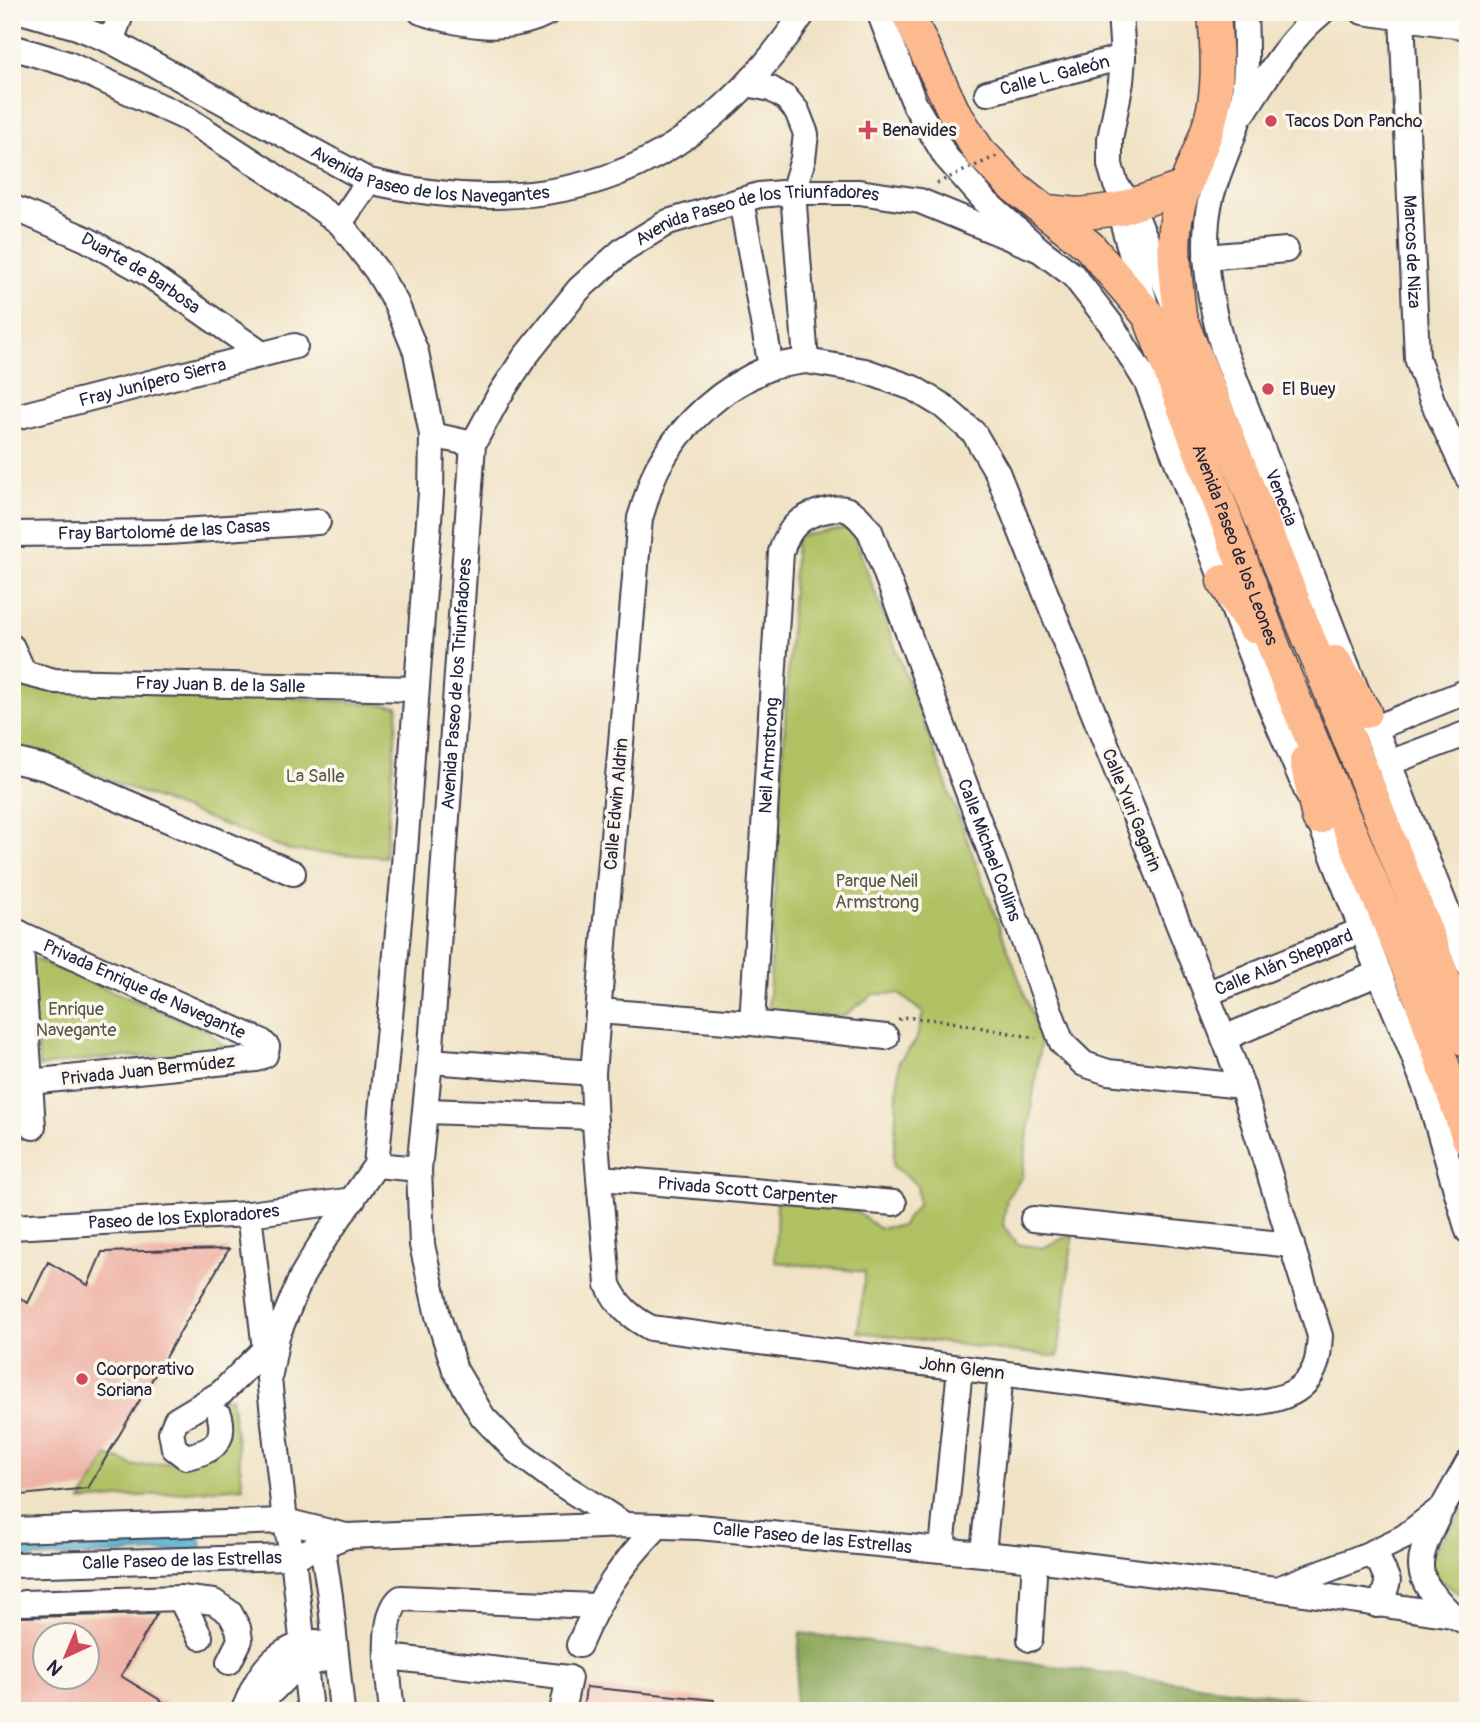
<svg xmlns="http://www.w3.org/2000/svg" width="1480" height="1723" viewBox="0 0 1480 1723" font-family="Pangolin,sans-serif">
<style>
.green{fill:#b0c164;stroke:#697250;stroke-width:2}
.forest{fill:#8ca75a;stroke:#57644a;stroke-width:2}
.water{fill:#4daecc;stroke:#386884;stroke-width:2}
.building{fill:#eeb3a6;fill-rule:evenodd}
.lines{fill:none;stroke-linecap:round;stroke-linejoin:round}
.minor-casing{stroke:#413f50;stroke-width:28}
.major-casing{stroke:#413f50;stroke-width:35}
.path{stroke:#413f50;stroke-width:3.5;stroke-dasharray:2 5;stroke-linecap:butt}
.minor{stroke:#fff;stroke-width:24}
.major{stroke:#fcba8e;stroke-width:32}
.path-bridge{stroke:#413f50;stroke-width:3.5;stroke-dasharray:2 5;stroke-linecap:butt}
.poi-dot{fill:#d1495b;stroke:#fbf7ec;stroke-width:2.5}
.labels{text-anchor:middle;stroke-width:7;stroke-linejoin:round;paint-order:stroke}
.street-label{font-size:18px;fill:#22223b;stroke:#fbf7ec}
.poi-label{font-size:18px;fill:#22223b;stroke:#fbf7ec;text-anchor:start}
.park-label{font-size:18px;fill:#545a49;stroke:#fbf7ec}
</style>
<rect width="100%" height="100%" fill="#fbf7ec"/>
<filter id="ink" filterUnits="userSpaceOnUse"><feTurbulence type="fractalNoise" baseFrequency=".0143" numOctaves="2"/><feDisplacementMap in="SourceGraphic" scale="14" xChannelSelector="R" yChannelSelector="G"/><feConvolveMatrix kernelMatrix="1 2 1 2 8 2 1 2 1" color-interpolation-filters="sRGB"/></filter>
<filter id="wash" filterUnits="userSpaceOnUse"><feTurbulence type="fractalNoise" baseFrequency=".00686" numOctaves="4" result="noise"/><feDisplacementMap in="SourceGraphic" scale="28" xChannelSelector="R" yChannelSelector="G"/><feGaussianBlur stdDeviation="1.57" result="paint"/><feColorMatrix in="noise" values="0 0 0 0 0 0 0 0 0 0 0 0 0 0 0 0 0 1.4 0 .05"/><feComposite in="paint" operator="in"/></filter>
<g filter="url(#wash)">
<rect width="100%" height="100%" fill="#f0e2c5"/>
<path class="green" d="M851,528L1041,1038L1022,1177L1007,1198L1003,1225L1017,1244L1042,1248L1073,1234L1058,1357L858,1332L865,1272L775,1262L777,1201L856,1211L878,1228L901,1226L918,1204L917,1185L893,1166L899,1061L916,1041L923,1013L899,994H874L842,1017L768,1013L796,536Z
M57,686L260,695L398,706L385,857L292,851L20,746H12V687Z
M29,957L207,1030L233,1055C167,1055 103,1055 39,1067Z
M231,1397L243,1487L81,1501L108,1455L135,1466L186,1461L195,1457L213,1427L204,1403Z
M1468,1503V1599L1437,1579L1428,1559Z"/>
<path class="forest" d="M800,1633L1398,1711H794Z"/>
<path class="water" d="M200,1533L202,1550L12,1559V1543Z"/>
<g id="blocks">
<path class="building" d="M229,1249L88,1488L12,1496V1293L28,1303L48,1262L88,1285L102,1252Z
M157,1614L121,1676L178,1711H12V1620L20,1617ZM46,1635H88V1677H46Z
M586,1687L714,1700V1711H583Z"/>
</g>
</g>
<g filter="url(#ink)">
<use href="#blocks" fill-opacity="0" stroke="#413f50" stroke-width="2"/>
<g class="lines">
<defs>
<g id="minor">
<path id="s1" d="M24,12L77,27L111,41L369,181C557,225 696,174 804,12"/>
<path d="M421,12C465,26 507,34 549,12"/>
<path d="M879,12L915,105L946,157L985,201L1040,250L1073,275L1111,324L1147,383L1269,703L1318,818L1379,973L1409,1044L1430,1100L1468,1231"/>
<path d="M1120,12L1123,57L1121,82L1110,139V165L1116,185L1131,205L1172,300"/>
<path id="s2" d="M1245,12C1246,50 1249,88 1237,124C1227,156 1210,187 1207,221C1203,266 1211,306 1223,348L1365,712L1375,728L1468,964"/>
<path d="M1363,12L1468,27"/>
<path id="s3" d="M1402,16L1417,358L1432,400L1468,478"/>
<path d="M111,41L122,12"/>
<path d="M12,47L68,64L186,118L269,172L340,223L377,271L396,303L416,352L432,435L431,493L403,879L376,1165L321,1244L302,1276L277,1336L269,1379L285,1521L293,1557L310,1711"/>
<path d="M748,84L771,89L786,98L797,111L806,134L803,159L793,192L806,361"/>
<path id="s4" d="M987,93L1123,57"/>
<path d="M1244,112C1267,76 1288,40 1322,12"/>
<path d="M741,200L771,367"/>
<path id="s5" d="M12,207L86,239L145,272L262,354"/>
<path d="M1119,210L1148,313"/>
<path d="M340,223L369,181"/>
<path d="M1206,257L1286,250"/>
<path d="M806,361L865,371L913,388L943,406L974,433L997,472L1224,1038L1242,1086L1320,1336C1319,1345 1319,1355 1316,1364C1305,1398 1271,1401 1241,1404L651,1328C630,1317 618,1306 608,1285C603,1214 594,1144 593,1073L640,518C646,501 650,482 658,467C682,423 723,387 769,368C780,364 794,363 806,361Z"/>
<path id="s6" d="M12,418L295,346"/>
<path d="M432,435L473,444"/>
<path id="s7" d="M12,534L167,532L318,522"/>
<path id="s8" d="M12,647L24,673L55,681L416,689"/>
<path d="M1375,728L1468,691"/>
<path d="M12,760L46,768L293,873"/>
<path d="M1389,763L1468,733"/>
<path id="s9" d="M12,930L261,1041L267,1047L265,1055L256,1059L29,1082"/>
<path d="M20,933L33,1127"/>
<path id="s10" d="M1206,994L1362,930"/>
<path d="M598,1011L752,1023L886,1037"/>
<path id="s11" d="M752,1023L781,552C789,526 801,515 828,510C833,509 840,507 845,509C856,512 863,523 870,531L1062,1043L1084,1064L1108,1072L1242,1086"/>
<path d="M1224,1038L1379,973"/>
<path d="M430,1061L593,1073"/>
<path d="M426,1111L594,1117"/>
<path d="M376,1165L419,1169"/>
<path id="s12" d="M601,1178L894,1203"/>
<path d="M249,1214L266,1358"/>
<path d="M1033,1219L1292,1245"/>
<path id="s13" d="M12,1227L249,1214L353,1200"/>
<path d="M220,1417C226,1444 210,1452 186,1457L174,1448L171,1432L176,1420L221,1393L265,1349"/>
<path d="M1439,1514C1415,1563 1411,1575 1452,1615"/>
<path id="s14" d="M625,1525L556,1481L516,1451L483,1417L455,1370L438,1316L422,1245L419,1169L430,1061L473,444L499,396L524,358L579,289L624,249L668,222L759,195L793,192H859L920,201L1040,250"/>
<path id="s15" d="M12,1530L285,1521L346,1536L625,1525L699,1527L1035,1559L1276,1589L1452,1615L1468,1623"/>
<path d="M320,1531L330,1596L342,1711"/>
<path d="M942,1549L960,1368"/>
<path d="M983,1553L1001,1373"/>
<path d="M1369,1554L1380,1563L1388,1581L1383,1598L1377,1605"/>
<path id="s16" d="M12,1565L293,1557L346,1536"/>
<path d="M1280,1588L1369,1554L1404,1537L1443,1507L1468,1463"/>
<path d="M180,1598L200,1637"/>
<path d="M24,1603L180,1598L214,1602L230,1613L238,1628L240,1640L229,1662"/>
<path d="M1030,1639L1035,1559"/>
<path d="M579,1645C600,1596 621,1564 658,1526"/>
<path d="M388,1657L569,1678L562,1711"/>
<path d="M245,1707L261,1702L289,1674L305,1665L319,1661"/>
<path d="M244,1711C257,1673 275,1647 317,1642"/>
<path d="M392,1711C389,1684 378,1615 401,1598L595,1606"/>
</g>
<g id="major">
<path id="s17" d="M907,12L953,110L979,151L1012,185L1089,246L1149,316L1283,671L1420,997L1468,1138"/>
<path d="M1214,12C1216,42 1219,73 1214,103C1208,141 1186,173 1178,210C1170,245 1177,282 1180,317L1420,916L1468,1042"/>
<path d="M1047,211L1079,214L1119,209L1185,187"/>
<path d="M1223,581L1253,626"/>
<path d="M1335,662L1365,712"/>
<path d="M1306,761L1318,818"/>
</g>
</defs>
<use href="#minor" class="minor-casing"/>
<use href="#major" class="major-casing"/>
<path class="path" d="M899,1020L901,1017L941,1020L1036,1038"/>
<use href="#minor" class="minor"/>
<use href="#major" class="major"/>
<path class="path-bridge" d="M937,183L999,155"/>
</g>
</g>
<g class="poi-dot">
<circle cx="1271" cy="121" r="7"/>
<path d="M864.5 119.5h7v7h7v7h-7v7h-7v-7h-7v-7h7z"/>
<circle cx="1268" cy="389" r="7"/>
<circle cx="82" cy="1379" r="7"/>
</g>
<g class="labels">
<g class="street-label">
<text dy="6" stroke="none"><textPath href="#s4" startOffset="70">Calle L. Galeón</textPath></text>
<text dy="6" stroke="none"><textPath href="#s1" startOffset="444">Avenida Paseo de los Navegantes</textPath></text>
<text dy="6" stroke="none"><textPath href="#s14" startOffset="1556">Avenida Paseo de los Triunfadores</textPath></text>
<text dy="6" stroke="none"><textPath href="#s3" startOffset="236">Marcos de Niza</textPath></text>
<text dy="6" stroke="none"><textPath href="#s5" startOffset="145">Duarte de Barbosa</textPath></text>
<text dy="6" stroke="none"><textPath href="#s6" startOffset="145">Fray Junípero Sierra</textPath></text>
<text dy="6" stroke="none"><textPath href="#s2" startOffset="504">Venecia</textPath></text>
<text dy="6" stroke="none"><textPath href="#s7" startOffset="152">Fray Bartolomé de las Casas</textPath></text>
<text dy="6" stroke="none"><textPath href="#s17" startOffset="639">Avenida Paseo de los Leones</textPath></text>
<text dy="6" stroke="none"><textPath href="#s14" startOffset="926">Avenida Paseo de los Triunfadores</textPath></text>
<text dy="6" stroke="none"><textPath href="#s8" startOffset="226">Fray Juan B. de la Salle</textPath></text>
<text dy="6" stroke="none"><textPath href="#s11" startOffset="268">Neil Armstrong</textPath></text>
<text transform="translate(616 804) rotate(-85)" y="6">Calle Edwin Aldrin</text>
<text transform="translate(1132 810) rotate(68)" y="6">Calle Yuri Gagarin</text>
<text dy="6" stroke="none"><textPath href="#s11" startOffset="931">Calle Michael Collins</textPath></text>
<text dy="6" stroke="none"><textPath href="#s10" startOffset="84">Calle Alán Sheppard</textPath></text>
<text dy="6" stroke="none"><textPath href="#s9" startOffset="145">Privada Enrique de Navegante</textPath></text>
<text transform="translate(148 1070) rotate(-6)" y="6">Privada Juan Bermúdez</text>
<text dy="6" stroke="none"><textPath href="#s12" startOffset="147">Privada Scott Carpenter</textPath></text>
<text dy="6" stroke="none"><textPath href="#s13" startOffset="172">Paseo de los Exploradores</textPath></text>
<text transform="translate(962 1368) rotate(7)" y="6">John Glenn</text>
<text dy="6" stroke="none"><textPath href="#s15" startOffset="803">Calle Paseo de las Estrellas</textPath></text>
<text dy="6" stroke="none"><textPath href="#s16" startOffset="170">Calle Paseo de las Estrellas</textPath></text>
</g>
<g class="poi-label">
<text x="1285" y="127">Tacos Don Pancho</text>
<text x="882" y="136">Benavides</text>
<text x="1282" y="395">El Buey</text>
<text x="96" y="1375">Coorporativo<tspan x="96" dy="21">Soriana</tspan></text>
</g>
<g class="park-label">
<text x="315" y="782">La Salle</text>
<text x="877" y="887">Parque Neil<tspan x="877" dy="21">Armstrong</tspan></text>
<text x="76" y="1015">Enrique<tspan x="76" dy="21">Navegante</tspan></text>
</g>
</g>
<rect width="1480" height="1723" fill="none" stroke="#fbf7ec" stroke-width="42"/>
<g transform="translate(66 1656) rotate(224)"><circle r="33" fill="#fbf7ec" stroke="#a4a2a5" stroke-width="2"/>
<path d="M0-5L12 26L0 18L-12 26Z" fill="#d1495b"/>
<text y="-10" font-size="19" font-weight="bold" text-anchor="middle" fill="#22223b">N</text>
</g>
</svg>
